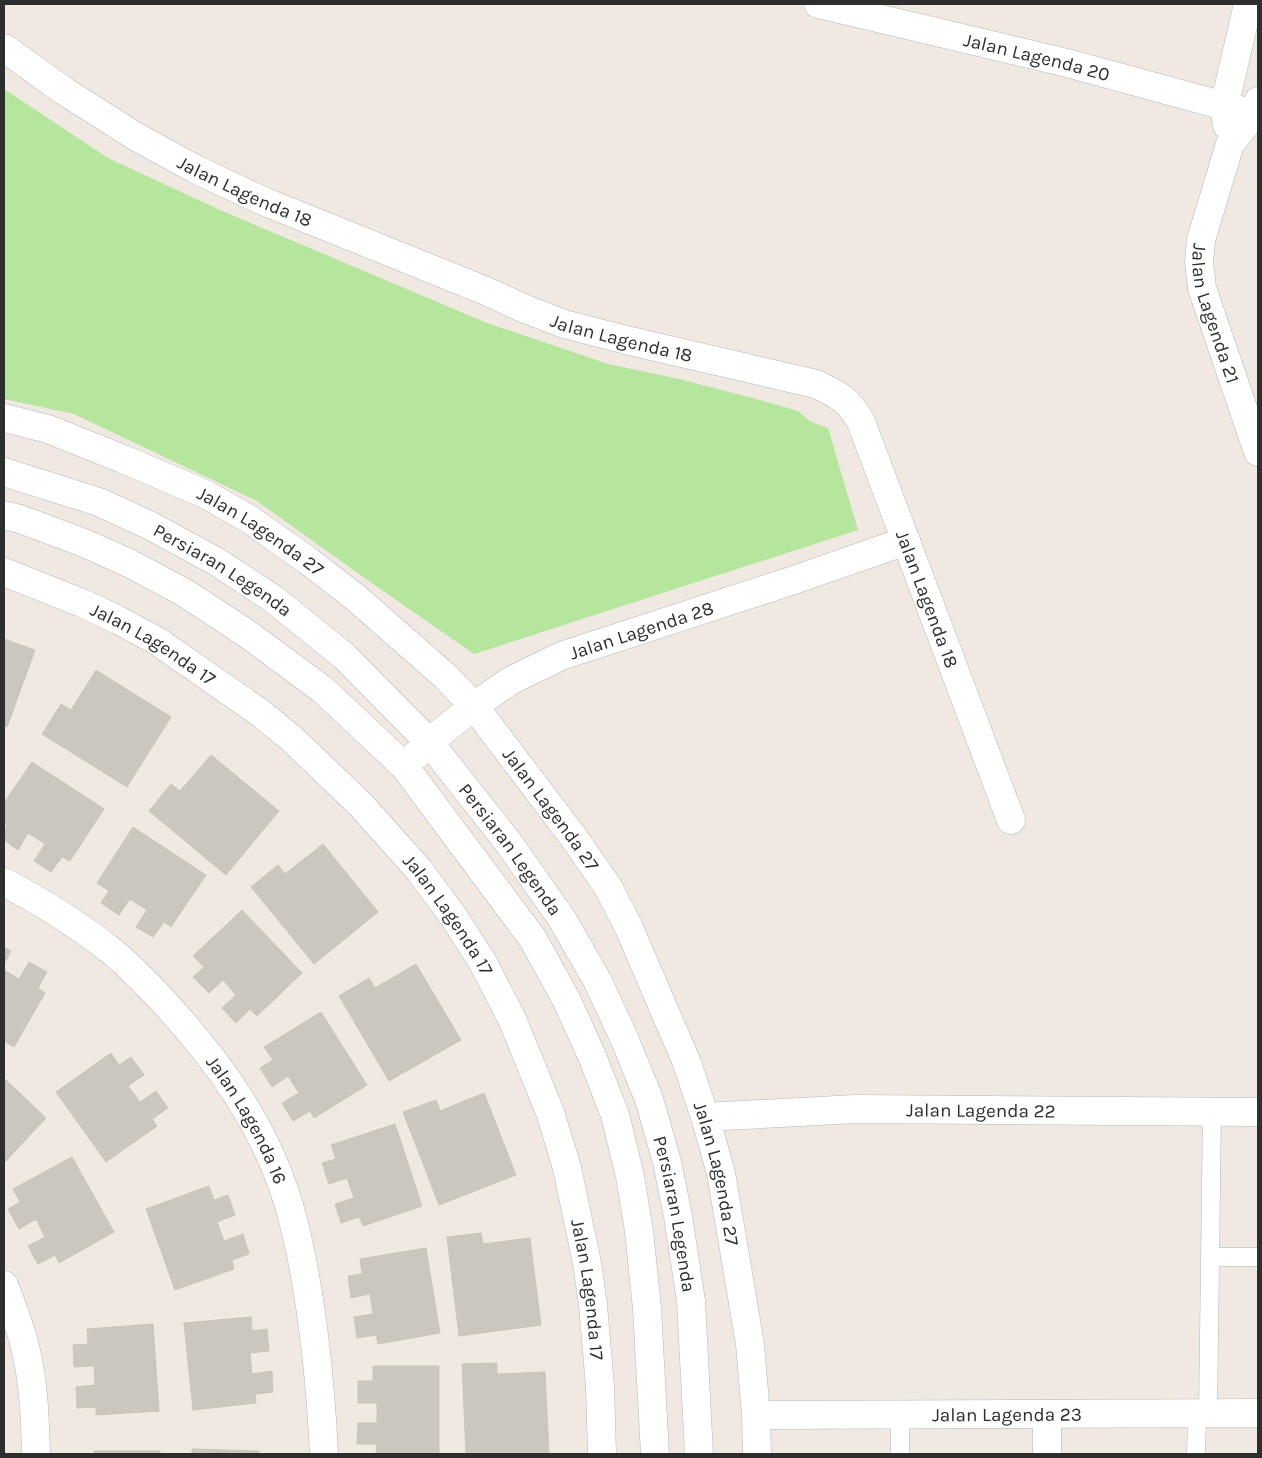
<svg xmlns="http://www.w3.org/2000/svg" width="1262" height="1458" viewBox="0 0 1262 1458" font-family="Karla,sans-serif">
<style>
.green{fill:#b6e59e}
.building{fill:#cbc7bf;stroke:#cbc5ba}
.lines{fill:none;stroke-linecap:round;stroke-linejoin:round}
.service-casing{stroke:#b4b7c1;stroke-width:19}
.minor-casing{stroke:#b4b7c1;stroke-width:29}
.service{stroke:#fff;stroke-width:18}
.minor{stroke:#fff;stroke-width:28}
.labels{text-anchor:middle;stroke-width:4;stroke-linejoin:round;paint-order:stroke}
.street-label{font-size:19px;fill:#2e2e2e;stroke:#fff}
</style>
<rect width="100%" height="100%" fill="#efe9e1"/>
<path class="green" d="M4,89L108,158L220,210L487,323L608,364L679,379L760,400L798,411L811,422L828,428L858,530L474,654L366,579L257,501L74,414L4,399Z"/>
<path class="building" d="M4,639L35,650L7,727L4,726Z
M96,670L171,717L127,787L42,734L61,704L71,710Z
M211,755L279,811L226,875L149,811L171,784L180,791Z
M32,762L104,809L70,861L62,857L51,872L34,861L45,844L28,833L18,850L4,840V831L7,825L4,823V803Z
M133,827L206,875L171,927L164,922L153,937L136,927L147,910L130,899L119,915L101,903L109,891L97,883Z
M323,844L378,912L314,964L251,887L278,865L285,874Z
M242,910L302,973L257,1016L250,1009L236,1023L222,1008L236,995L223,980L209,993L193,977L204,967L193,956Z
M4,947L11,951L4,964Z
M29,962L47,972L38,988L45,993L14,1047L4,1041V970L19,979Z
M416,964L461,1040L389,1081L339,996L369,978L375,988Z
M321,1012L367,1085L314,1118L310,1111L293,1121L282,1103L299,1093L288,1076L272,1087L260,1068L273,1060L264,1047Z
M111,1053L119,1065L131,1057L144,1075L128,1086L140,1102L156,1091L168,1108L152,1119L157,1126L106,1162L56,1092Z
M4,1078L46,1118L4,1163Z
M484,1093L516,1175L439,1205L403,1112L436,1100L440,1111Z
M395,1124L422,1206L363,1226L359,1217L341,1223L335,1204L354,1198L347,1178L329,1184L322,1163L336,1159L331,1145Z
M72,1157L114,1232L59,1263L55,1255L38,1264L28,1246L45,1237L36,1219L19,1229L8,1209L20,1202L13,1189Z
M209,1186L214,1200L228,1195L235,1215L217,1222L224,1241L243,1234L249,1254L232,1260L234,1269L175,1290L146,1209Z
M481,1233L483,1244L530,1238L541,1325L459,1336L447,1237Z
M426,1248L440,1333L378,1344L376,1335L357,1338L354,1317L373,1314L370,1294L351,1298L348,1276L362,1274L360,1259Z
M251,1317L252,1331L267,1329L269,1351L250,1353L252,1374L272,1371L273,1392L255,1394L256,1403L193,1410L184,1323Z
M153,1324L159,1411L96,1415V1407L77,1408L76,1387L95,1385L94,1366L74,1367L73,1345L88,1344L87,1329Z
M497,1363V1374L545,1372L549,1454H466L462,1364Z
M373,1366H439V1453H376L377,1444H357L358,1423H377V1403H358V1381H373Z
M192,1449L259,1451V1454H192Z
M94,1451H160V1454H94Z"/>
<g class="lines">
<defs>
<path id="service" d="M1210,1257H1258
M1208,1414L1212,1111
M900,1454V1414
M1196,1454L1197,1414"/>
<g id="minor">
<path id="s1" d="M818,4L1067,63L1254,114"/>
<path id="s2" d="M4,48L64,91L135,136L195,169L263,201L486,291L523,308L564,324L630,341L816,384C839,395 848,399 861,422L1011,820"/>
<path id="s3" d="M1258,101L1254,114L1230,144L1201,240L1199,262L1202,288L1258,452"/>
<path d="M1227,125L1224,107L1248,4"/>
<path id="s4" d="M4,418L48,429L123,459L205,494L249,519L307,560L355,597L445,676L474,706L574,838L608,887L629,928L687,1063L705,1117L721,1173L750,1344L756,1415L757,1454"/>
<path id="s5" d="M4,472L99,502L151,526L217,562L272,598L344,656L429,742L508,842L562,919L598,982L624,1038L649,1099L667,1162L678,1216L691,1301L699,1454"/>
<path d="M4,515L20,519L84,543L129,563L185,593L246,633L322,689L404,766L533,939L566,999L592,1056L615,1115L630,1176L639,1231L647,1308L655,1454"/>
<path id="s6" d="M4,572L82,603L118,620L157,641L259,712L291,738L361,805L419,870L453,916L482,961L512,1019L550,1112L567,1168L587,1263L593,1305L600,1386L602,1454"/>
<path id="s7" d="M416,755L429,742L474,706L510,681L561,656L791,581L906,541"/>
<path id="s8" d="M4,882C40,901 77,924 109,949C128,964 146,983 163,1001C221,1064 269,1131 292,1216C312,1293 320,1374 324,1454"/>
<path id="s9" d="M705,1117L856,1109L1258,1112"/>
<path d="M4,1285C12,1306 21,1328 26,1351C34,1385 35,1419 36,1454"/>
<path id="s10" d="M756,1415L1258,1413"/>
<path d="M1047,1454V1414"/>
</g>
</defs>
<use href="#service" class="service-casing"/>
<use href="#minor" class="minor-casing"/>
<use href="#service" class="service"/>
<use href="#minor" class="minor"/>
</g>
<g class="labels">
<g class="street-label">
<text dy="7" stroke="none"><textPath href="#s1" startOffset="225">Jalan Lagenda 20</textPath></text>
<text dy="7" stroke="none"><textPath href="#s2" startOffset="281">Jalan Lagenda 18</textPath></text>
<text dy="7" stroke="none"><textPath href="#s3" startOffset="228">Jalan Lagenda 21</textPath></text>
<text dy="7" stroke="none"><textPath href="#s2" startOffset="686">Jalan Lagenda 18</textPath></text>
<text dy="7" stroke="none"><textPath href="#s4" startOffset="282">Jalan Lagenda 27</textPath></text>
<text dy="7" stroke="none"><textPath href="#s5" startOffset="241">Persiaran Legenda</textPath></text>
<text dy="7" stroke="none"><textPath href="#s2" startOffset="1135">Jalan Lagenda 18</textPath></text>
<text dy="7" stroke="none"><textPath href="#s7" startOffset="261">Jalan Lagenda 28</textPath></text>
<text dy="7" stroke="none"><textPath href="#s6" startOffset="166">Jalan Lagenda 17</textPath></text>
<text dy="7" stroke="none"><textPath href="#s4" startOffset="688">Jalan Lagenda 27</textPath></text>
<text dy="7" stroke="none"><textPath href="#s5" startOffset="646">Persiaran Legenda</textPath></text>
<text dy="7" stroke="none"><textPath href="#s6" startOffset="571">Jalan Lagenda 17</textPath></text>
<text dy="7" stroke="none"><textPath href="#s9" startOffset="276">Jalan Lagenda 22</textPath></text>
<text dy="7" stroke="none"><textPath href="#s8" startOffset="346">Jalan Lagenda 16</textPath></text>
<text dy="7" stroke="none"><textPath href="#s4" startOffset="1092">Jalan Lagenda 27</textPath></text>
<text dy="7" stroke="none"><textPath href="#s5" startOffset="1051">Persiaran Legenda</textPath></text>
<text dy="7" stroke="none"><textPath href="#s6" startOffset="976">Jalan Lagenda 17</textPath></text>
<text dy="7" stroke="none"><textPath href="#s10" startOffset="251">Jalan Lagenda 23</textPath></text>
</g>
</g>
<rect width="1262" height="1458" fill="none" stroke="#2e2e2e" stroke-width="10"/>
</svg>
